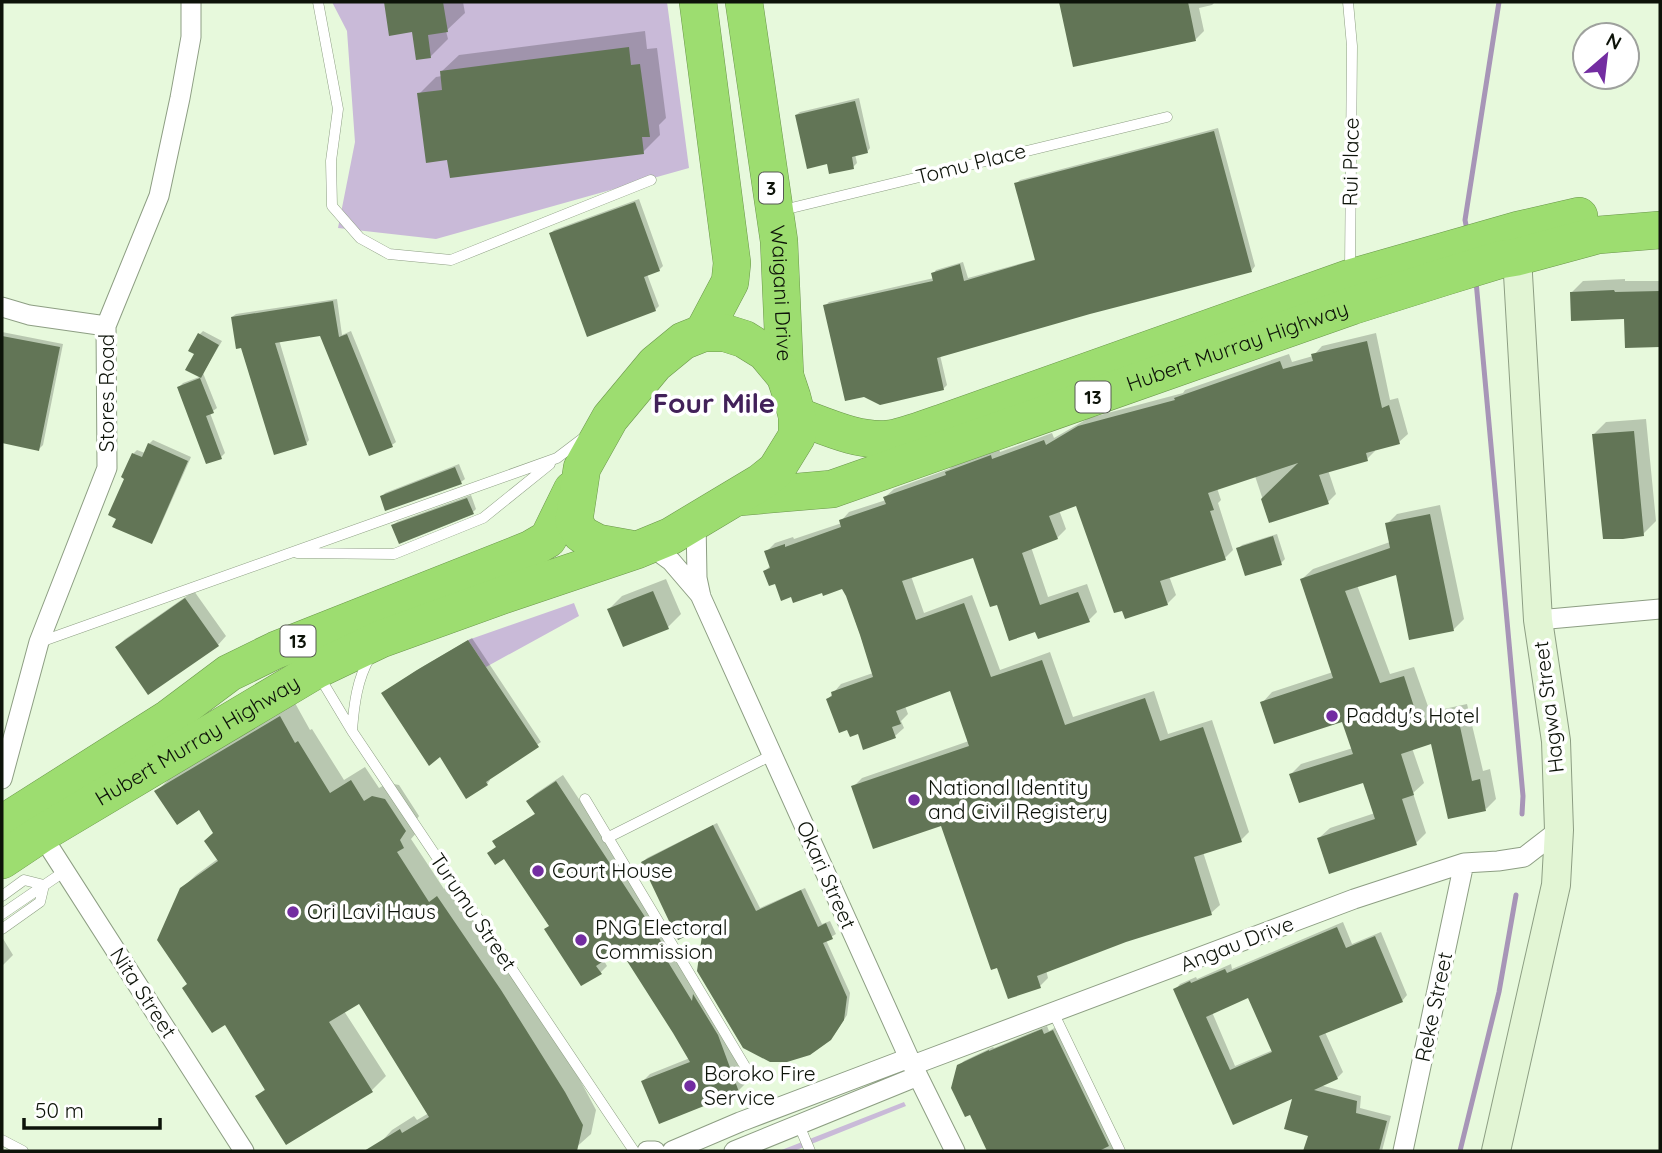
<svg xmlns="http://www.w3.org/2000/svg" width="1662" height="1153" viewBox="0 0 1662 1153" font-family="Quicksand,sans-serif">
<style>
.green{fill:#c9bad8}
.shadow{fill:#0003;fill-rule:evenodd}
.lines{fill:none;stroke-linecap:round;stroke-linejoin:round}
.stream{stroke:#a795b7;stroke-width:5}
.building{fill:#627556;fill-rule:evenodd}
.lane-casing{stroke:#8d9e83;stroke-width:11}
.street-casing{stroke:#8d9e83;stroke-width:21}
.secondary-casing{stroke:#8d9e83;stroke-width:30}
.highway-casing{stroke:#6b964c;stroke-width:38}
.lane{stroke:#fff;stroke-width:10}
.street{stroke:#fff;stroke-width:19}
.secondary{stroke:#e2f5d4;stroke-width:28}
.highway{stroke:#9ddd70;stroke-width:37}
.poi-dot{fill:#732da1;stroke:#fff;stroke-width:2.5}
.labels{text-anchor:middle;stroke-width:7;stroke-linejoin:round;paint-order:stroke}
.shield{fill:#fff;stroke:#565a53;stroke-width:2}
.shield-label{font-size:19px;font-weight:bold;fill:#0d1309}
.street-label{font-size:21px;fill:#0d1309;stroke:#fff}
.poi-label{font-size:21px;fill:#0d1309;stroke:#fff;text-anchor:start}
.district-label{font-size:28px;font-weight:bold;fill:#422159;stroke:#fff}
</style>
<rect width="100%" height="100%" fill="#e7f9dc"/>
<path class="green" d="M332,2H667L689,168L436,239L338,228L355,142L347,31Z
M574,603L579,616L486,667L468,640Z
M904,1102L906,1106L794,1151H779Z"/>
<path class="shadow" d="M386,2H463L465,13L446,31L448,39L430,57L413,30L390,34Z
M1061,2H1215L1212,5L1199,8L1204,31L1196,39L1074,65Z
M645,31L647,49L657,48L666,118L659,125L660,135L643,152L449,158L419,94L436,77L442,76L441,72L459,55Z
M859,98L870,148L867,152L855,154L857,163L853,167L828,162L796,115L800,112Z
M1218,128L1255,266L1252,270L1090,312L940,355L947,385L943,389L825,306L829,302L934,278L933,274L936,270L963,262L968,278L1037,259L1016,184L1020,180Z
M639,199L663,266L659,270L647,274L659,306L655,310L551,233L554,230Z
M1625,279V281H1660L1659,345L1626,317L1572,292L1583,281Z
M337,299L342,335L351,331L396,442L392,445L321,334L279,340L309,440L306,444L232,317L236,314Z
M203,331L222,341L203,373L217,408L210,413L225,453L221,457L207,462L179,387L183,383L202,376L188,369L196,353L200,334Z
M2,332L63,344L43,445L39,449L2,441Z
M1376,333L1390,400L1398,398L1408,434L1399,442L1375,449V451L1367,459L1328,470L1336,494L1328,502L1270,521L1255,476L1217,488L1221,500L1218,503L1233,550L1225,558L1169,576L1176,595L1167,604L1077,503L1059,510L1066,529L1057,538L1031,547L1048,597L1087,584L1097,612L1089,620L1036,630L998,603L974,555L911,576L924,613L972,595L1000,670L1050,652L1073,717L1154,691L1168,734L1212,720L1249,832L1241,840L1203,852L1220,905L1211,913L1125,941L1046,970L1048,978L1040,986L942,824L853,787L862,778L969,741L951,689L905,706L908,714L901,721L904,728L895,736L859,732L828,699L841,684L873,673L847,595L843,587L792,595L765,571L771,565L766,552L775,543L793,537L794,539L842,523L841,521L849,512L886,500L885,497L894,489L949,469L955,464L999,448L1000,452L1052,433L1054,438L1089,418L1183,393L1185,390L1289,354L1292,362L1313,356L1322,346Z
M1646,419L1656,521L1643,534L1593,435L1606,422Z
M153,440L191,457L155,538L151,542L126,478L133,454L137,450L145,453L149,444Z
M459,464L465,479L461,482L382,497L385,493Z
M471,495L476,509L473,512L393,525L397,522Z
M1440,505L1464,619L1454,629L1411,638L1397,573L1357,585L1390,674L1414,667L1430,712L1467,704L1483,771L1490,769L1496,799L1486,809L1432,742L1412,748L1424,783L1413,793L1426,833L1416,843L1319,838L1330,828L1375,813L1364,781L1291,774L1301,764L1353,748L1343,720L1262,703L1272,692L1333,672L1302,579L1313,569L1390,542L1387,524L1397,514Z
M1277,534L1285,559L1281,563L1238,549L1242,545Z
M666,579L681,614L668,627L609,609L622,596Z
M194,591L226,636L218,645L117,647L125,639Z
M472,638L541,742L489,778L490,780L487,784L441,755L387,690L422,667Z
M295,703L310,730L312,729L344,780L365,767L379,788L388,783L399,785L419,816L413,825L417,832L411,839L444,889L452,883L514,976L579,1078L596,1110L591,1134L572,1151H509L507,1148L502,1151H366L380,1143L392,1130L414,1116L417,1120L429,1113L359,1002L344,1011L386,1076L372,1090L258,1096L266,1088L225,1023L189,983L181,889L196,875L219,858L215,833L200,808L157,791L171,777Z
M563,775L671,938L724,1028L745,1084L738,1091L643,1081L650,1074L690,1058L620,947L603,959L607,966L600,973L551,925L495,842L502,835L536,813L528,801L535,794Z
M717,823L760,908L805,888L822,924L830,921L836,934L826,940L850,993L847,1015L834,1035L705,925L643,862L647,858Z
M1343,922L1352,944L1381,932L1407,995L1402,1001L1325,1032L1343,1072L1337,1078L1320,1085L1361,1096L1360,1108L1391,1116L1382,1151H1305L1310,1134L1294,1096L1234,1123L1175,990L1180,984L1196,977L1197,979L1231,964L1232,969ZM1249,996L1273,1050L1235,1066L1212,1012Z
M2,937L13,955L2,966Z
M1047,1026L1049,1031L1058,1026L1118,1151H989L971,1113L959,1066L964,1061L993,1047L994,1048Z"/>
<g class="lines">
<path class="stream" d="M1467,230L1465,220L1499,2
M1476,281L1523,796L1522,814
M1460,1151L1499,992L1516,895"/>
</g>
<path class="building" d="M384,2H443L448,32L428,35L431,58L416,60L412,32L389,36Z
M1059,2H1188L1196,41L1073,67Z
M629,47L631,65L640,64L650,137H642L644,154L450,178L447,160L426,163L417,93L442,90L440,71Z
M855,101L868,153L852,157L854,169L829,174L827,164L807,169L795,115Z
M1214,131L1252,272L1090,314L937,358L944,390L880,405L864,397L845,401L823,305L933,281L931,273L960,264L964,281L1035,260L1014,183Z
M635,202L660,271L644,277L656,311L587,337L549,233Z
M1614,290L1615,292L1659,291L1660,298V347L1625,348L1624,319L1571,321L1570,292Z
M333,301L339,337L347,334L393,447L369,456L320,336L275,343L307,445L274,455L241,348L236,349L231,317Z
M198,333L219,345L201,378L185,370L194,354L188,351Z
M2,336L60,347L39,451L2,443Z
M1367,341L1382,408L1389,405L1400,444L1366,453L1368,461L1319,475L1329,504L1269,523L1261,499L1298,463L1208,493L1214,510L1210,511L1226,560L1160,581L1168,605L1125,619L1122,611L1114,613L1076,506L1049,516L1058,539L1022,553L1040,605L1078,592L1090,622L1038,639L1035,632L1009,641L997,605L990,607L973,558L902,581L916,620L964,603L991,677L1042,660L1065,725L1145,698L1160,741L1203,727L1242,842L1194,857L1212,915L1126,942L1037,976L1041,988L1008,999L997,968L991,970L941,826L873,849L851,786L969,746L950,691L896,711L901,724L892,727L896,738L863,750L858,734L850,737L847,730L839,733L826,699L832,696L831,692L873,677L860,635L846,596L842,589L823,596L822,593L793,603L791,597L781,601L775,584L769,586L763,571L770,568L764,551L785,544V547L841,527L839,520L886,504L883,497L946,475L945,472L991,455L992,459L1044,440L1046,445L1078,426L1175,400L1174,398L1280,361L1283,369L1313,361L1311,354Z
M200,378L214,413L206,416L222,459L206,464L177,387Z
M1634,431L1644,536L1623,539H1603L1592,434Z
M148,443L188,461L152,544L112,527L116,519L108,515L124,479L121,477L132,453L142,457Z
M455,467L462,484L385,511L380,496Z
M467,498L474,514L399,544L391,525Z
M1430,514L1454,631L1409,640L1396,575L1345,591L1380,683L1404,676L1419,722L1457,713L1472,781L1480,779L1486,811L1448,819L1431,744L1401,754L1414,795L1402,799L1417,845L1329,874L1317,838L1375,819L1363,783L1299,803L1289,774L1353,754L1342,722L1274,744L1260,702L1333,678L1300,579L1390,548L1385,523Z
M1273,536L1282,565L1245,576L1236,548Z
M653,591L669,629L623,647L607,609Z
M185,598L219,646L148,695L115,647Z
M468,640L539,747L486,782L488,785L466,799L440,757L429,766L381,693L417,670Z
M280,716L295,743L298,741L330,793L351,780L364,801L372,796L385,799L406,831L400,840L404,848L397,852L429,902L437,896L501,990L565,1092L583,1125L577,1151H364L400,1129L402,1133L429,1117L359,1004L329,1022L373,1092L286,1145L255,1096L265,1090L225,1025L212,1033L182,988L187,984L157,940L180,888L218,861L204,841L213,833L199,810L177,825L154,791Z
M556,781L664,946L665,947L660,949L692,1001L693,994L718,1035L739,1092L659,1124L641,1081L690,1062L673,1033L620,950L596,966L602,974L581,986L544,929L549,926L504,859L495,865L487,853L496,847L492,841L535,814L526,801Z
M713,825L756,911L801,890L818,927L826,923L833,939L823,943L847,997L844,1020L831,1040L810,1055L787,1062H770L743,1048L697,971L703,928L678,940L641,862Z
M1337,927L1346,948L1375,936L1403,1002L1319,1036L1338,1079L1314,1090L1357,1101L1356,1113L1387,1121L1379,1151H1303L1308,1136L1284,1129L1292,1099L1233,1125L1173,989L1190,981L1191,983L1225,969L1227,973ZM1248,998L1272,1052L1230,1070L1206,1017Z
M1042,1029L1044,1034L1053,1030L1109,1146L1099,1151H987L970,1115L965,1117L951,1088L957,1065L989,1050V1051Z"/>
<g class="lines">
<defs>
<path id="lane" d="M318,2L338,109L331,161L332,206L360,238L389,254L451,260L651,180
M1348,2L1352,46L1350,270
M783,210L1167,117
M297,553L394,554L483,518L550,464
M40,642L557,458L582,439
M319,676L352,731L634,1151
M352,730C354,705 357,679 370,657
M585,799L749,1073
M607,838L772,755
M2,896L24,880L44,885
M2,914L65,871
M2,929L40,902L44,885
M1053,1012L1120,1151
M799,1125L810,1151
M2,1140L23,1151"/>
<path id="street" d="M2,307L29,315L106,326
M696,520L697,578L701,597L909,1058L955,1151
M649,545L671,561L701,596
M1538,620L1660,609
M2,779L39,642L107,468L106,326L159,196L180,98L191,37V2
M41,834L244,1151
M913,1065L1354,899L1464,863L1498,861L1524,857L1559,830
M647,1151H655
M672,1151L740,1122L909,1058
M734,1151L918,1076
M1403,1151L1464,863"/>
<path id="secondary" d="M1496,1151L1556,885L1559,830L1556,741L1538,620L1517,257"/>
<g id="highway">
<path d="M698,2L732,263L730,282L703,333"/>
<path id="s1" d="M744,2L779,241L785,376"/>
<path d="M797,416C825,426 858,442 888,439C905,437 925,428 942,423L1350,278L1518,230L1579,216"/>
<path id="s2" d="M739,497L832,489L1352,306L1444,277L1499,260L1517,257L1598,235L1660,230"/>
<path d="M2,824L169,718L229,673L276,650L531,549L548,539L572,490"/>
<path id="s3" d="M2,860L41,834L316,670L381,639L506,594L637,550L671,536L761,482L776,470L797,436V416L792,397L785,376L765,352L744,339L725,333H703L683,341L655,364L610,418L582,468L574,521L581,534L598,543L637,550"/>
</g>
</defs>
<use href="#lane" class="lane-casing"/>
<use href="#street" class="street-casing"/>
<use href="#secondary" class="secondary-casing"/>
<use href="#highway" class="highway-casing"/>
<use href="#lane" class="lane"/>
<use href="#street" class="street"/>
<use href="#secondary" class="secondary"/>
<use href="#highway" class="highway"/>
</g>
<g class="poi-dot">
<circle cx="1332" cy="716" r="7"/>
<circle cx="914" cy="800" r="7"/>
<circle cx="538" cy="871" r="7"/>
<circle cx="293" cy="912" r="7"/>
<circle cx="581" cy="940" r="7"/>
<circle cx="690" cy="1086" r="7"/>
</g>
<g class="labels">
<g class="shield">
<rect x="759" y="172.5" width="24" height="31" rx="5"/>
<rect x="1075.5" y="381.5" width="35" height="31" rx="5"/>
<rect x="280.5" y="625.5" width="35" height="31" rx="5"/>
</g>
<g class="shield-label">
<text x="771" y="195">3</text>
<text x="1093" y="404">13</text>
<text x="298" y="648">13</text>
</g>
<g class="street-label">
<text transform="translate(1351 162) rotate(-89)" y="7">Rui Place</text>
<text transform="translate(971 164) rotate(-14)" y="7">Tomu Place</text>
<text dy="7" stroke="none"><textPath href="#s1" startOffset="294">Waigani Drive</textPath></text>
<text dy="7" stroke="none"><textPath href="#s2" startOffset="523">Hubert Murray Highway</textPath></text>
<text transform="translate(107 393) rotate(-90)" y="7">Stores Road</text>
<text transform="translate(1549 707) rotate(-97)" y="7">Hagwa Street</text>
<text dy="7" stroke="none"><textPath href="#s3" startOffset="229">Hubert Murray Highway</textPath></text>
<text transform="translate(826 875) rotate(66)" y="7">Okari Street</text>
<text transform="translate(473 912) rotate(56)" y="7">Turumu Street</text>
<text transform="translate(1237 944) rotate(-21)" y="7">Angau Drive</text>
<text transform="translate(143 993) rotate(57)" y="7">Nita Street</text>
<text transform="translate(1434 1007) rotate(-78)" y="7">Reke Street</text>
</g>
<g class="poi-label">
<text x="1346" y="723">Paddy's Hotel</text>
<text x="928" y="795">National Identity<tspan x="928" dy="24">and Civil Registery</tspan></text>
<text x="552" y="878">Court House</text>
<text x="307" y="919">Ori Lavi Haus</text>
<text x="595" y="935">PNG Electoral<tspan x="595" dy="24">Commission</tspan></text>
<text x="704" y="1081">Boroko Fire<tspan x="704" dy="24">Service</tspan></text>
</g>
<g class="district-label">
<text x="714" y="413">Four Mile</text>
</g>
</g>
<rect width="1662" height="1153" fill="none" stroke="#0d1309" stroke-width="7"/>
<g transform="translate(1606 56) rotate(28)"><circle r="33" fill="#ffffff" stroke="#9ea19d" stroke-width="2"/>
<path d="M0-5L12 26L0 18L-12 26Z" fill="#732da1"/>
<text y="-10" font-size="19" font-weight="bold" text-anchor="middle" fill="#0d1309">N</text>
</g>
<path d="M24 1118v10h136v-10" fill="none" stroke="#0d1309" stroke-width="3.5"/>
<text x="35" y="1118" font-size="21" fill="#0d1309" stroke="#ffffff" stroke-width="5" paint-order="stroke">50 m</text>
</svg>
